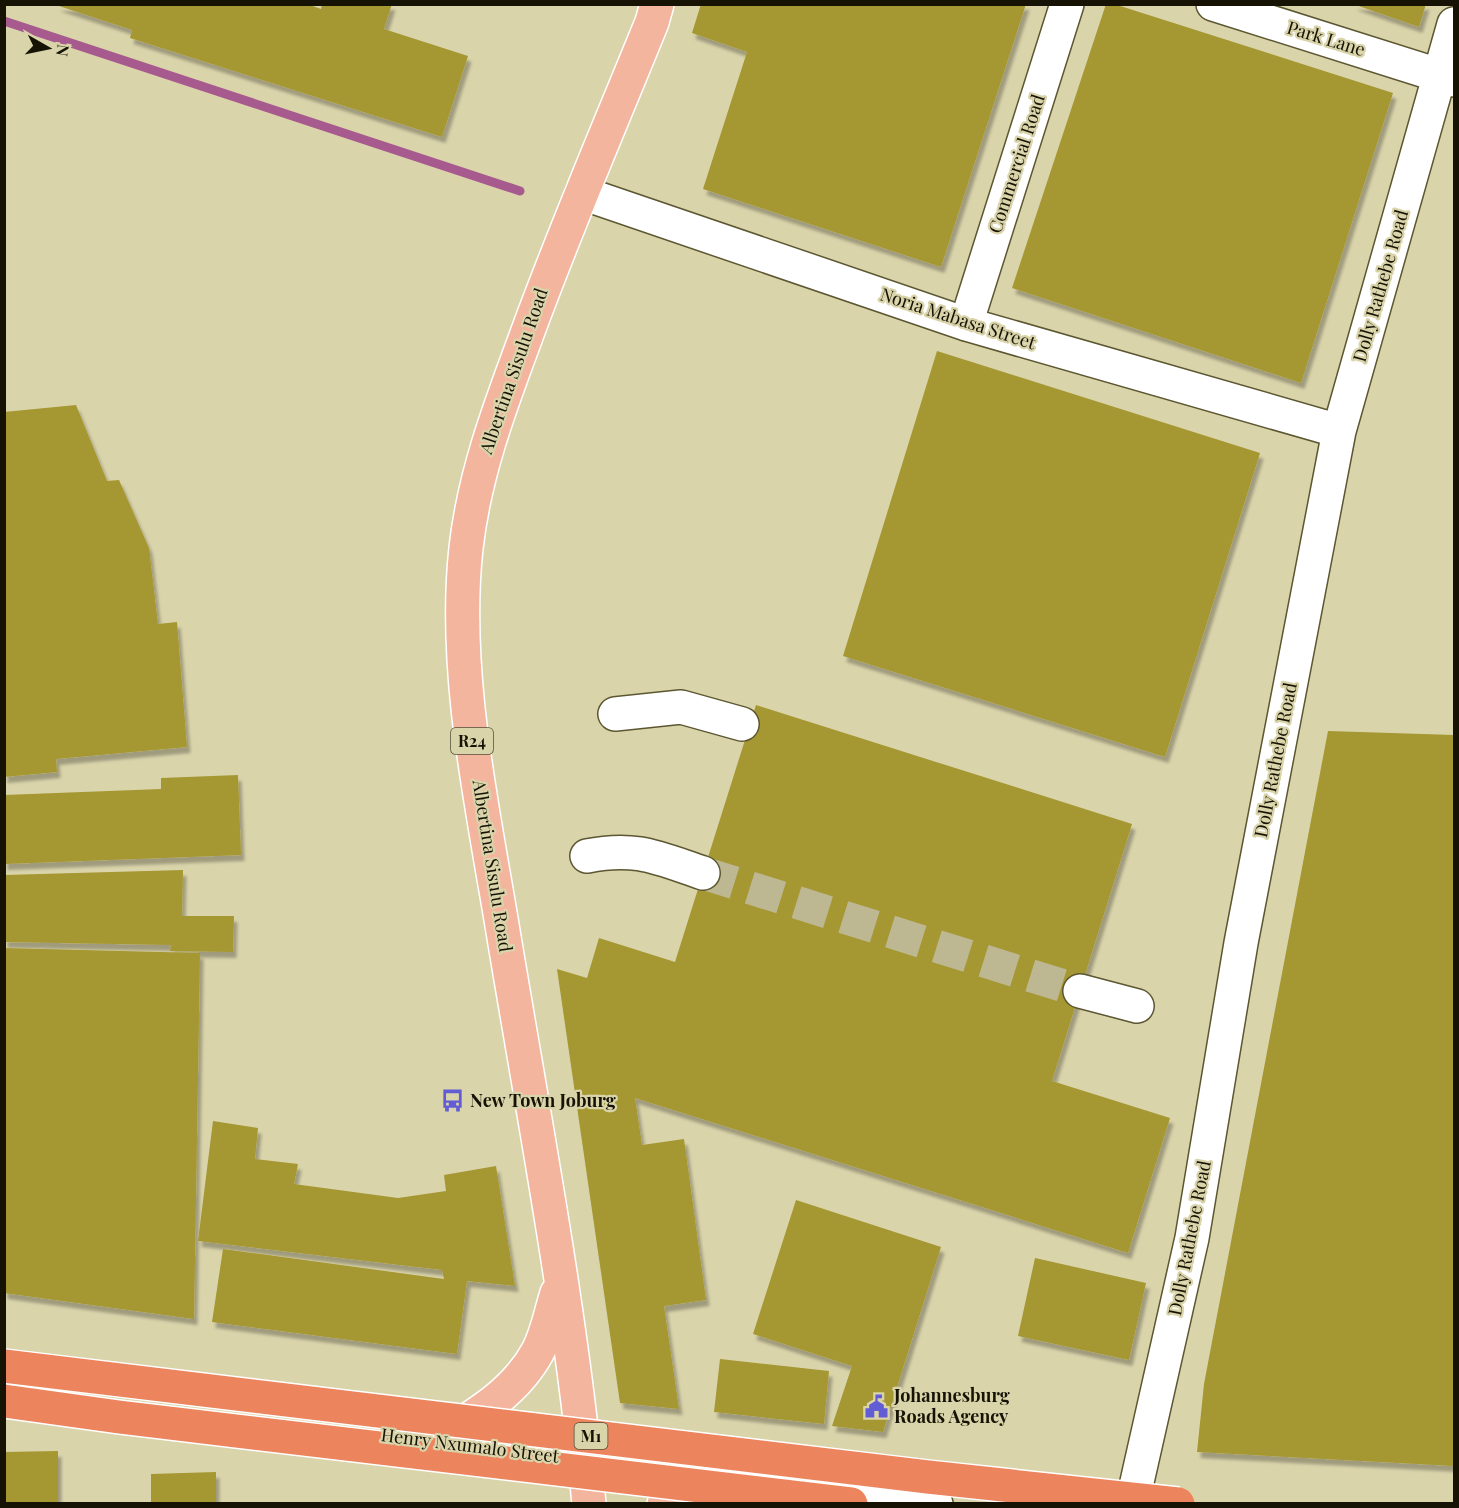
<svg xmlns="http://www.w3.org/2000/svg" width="1459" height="1508" viewBox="0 0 1459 1508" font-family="'Playfair Display',serif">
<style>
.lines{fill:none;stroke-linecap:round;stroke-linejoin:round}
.stream{stroke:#a75a8e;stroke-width:9}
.building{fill:#a59732;filter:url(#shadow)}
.minor-tunnel{stroke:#bdb792;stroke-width:33;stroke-dasharray:33 16;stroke-linecap:butt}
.minor-casing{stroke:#5c5631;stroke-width:36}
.major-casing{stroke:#fff;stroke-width:36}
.minor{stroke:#fff;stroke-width:33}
.major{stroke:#f4b59e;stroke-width:33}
.highway-bridge-casing{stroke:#fff;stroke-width:36;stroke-linecap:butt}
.highway-bridge{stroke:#ec845d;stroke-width:33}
.labels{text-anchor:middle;stroke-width:4.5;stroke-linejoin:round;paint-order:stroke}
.shield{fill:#dad4ab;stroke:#514d37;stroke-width:1.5}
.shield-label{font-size:16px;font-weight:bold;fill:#161305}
.street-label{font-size:18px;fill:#161305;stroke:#dad4ab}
.poi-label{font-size:18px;font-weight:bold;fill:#161305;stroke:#dad4ab;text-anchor:start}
</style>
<defs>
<filter id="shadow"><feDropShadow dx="3.5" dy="6" stdDeviation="1.5" flood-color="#0004"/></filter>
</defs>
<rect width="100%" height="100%" fill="#dad4ab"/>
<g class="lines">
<path class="stream" d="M4,21L520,191"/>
</g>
<path class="building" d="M307,4L321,9L322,4H392L384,29L468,56L442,137L130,38L132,30L56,5Z
M701,4H1026L941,267L703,189L747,52L692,33Z
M1106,4H1114L1393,93L1301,383L1012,288Z
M1353,4H1426L1419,27Z
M937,351L1260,453L1165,757L843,656Z
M76,405L107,481L119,480L149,548L158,624L177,622L187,747L56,759L57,772L4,777V412Z
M756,705L1132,824L1052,1081L1170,1118L1128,1253L635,1098L642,1145L684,1139L706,1300L664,1306L679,1409L620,1403L557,969L587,978L599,938L675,962Z
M1328,731L1454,735V1466L1197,1452L1204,1384Z
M238,775L241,855L4,864V795L161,789V778Z
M183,870L182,916H234L233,952L170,951L171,945L4,942V875Z
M4,948L200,953L194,1319L4,1293Z
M213,1121L258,1128L255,1159L298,1164L294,1184L398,1198L446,1191L444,1175L496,1166L515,1286L467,1281L457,1354L212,1322L223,1249L444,1279L442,1270L198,1241Z
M796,1200L941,1247L883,1432L832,1426L852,1366L753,1334Z
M1035,1258L1146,1283L1129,1360L1018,1336Z
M720,1359L829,1371L824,1424L714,1412Z
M58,1451V1504H4V1452Z
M216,1472V1504H151V1474Z"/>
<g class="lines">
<path class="minor-tunnel" d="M703,873L1080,991"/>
<defs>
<path id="minor" d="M1213,4L1454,80
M582,193L966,324L1339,431
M966,324L1067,4
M615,714L681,707L742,724
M587,856C636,846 658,858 703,873
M1080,991L1137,1006
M819,1489L936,1504
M1132,1504L1192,1238L1241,943L1339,431L1454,24"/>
<path id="major" d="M433,1442C473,1417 515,1394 538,1351C547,1334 551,1312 557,1293
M589,1504C571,1306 532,1109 500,913C480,795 453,667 466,548C474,476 499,409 524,342C563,234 609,128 652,22L657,4
M664,1504L715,1480"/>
</defs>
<use href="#minor" class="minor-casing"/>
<use href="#major" class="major-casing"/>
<use href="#minor" class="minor"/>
<use href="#major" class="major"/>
<defs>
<path id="highway-bridge" d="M4,1366L928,1477L1178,1504
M4,1401L119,1417L851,1504"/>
</defs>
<use href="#highway-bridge" class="highway-bridge-casing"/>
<use href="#highway-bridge" class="highway-bridge"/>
</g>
<defs>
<symbol id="bus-bare" viewBox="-9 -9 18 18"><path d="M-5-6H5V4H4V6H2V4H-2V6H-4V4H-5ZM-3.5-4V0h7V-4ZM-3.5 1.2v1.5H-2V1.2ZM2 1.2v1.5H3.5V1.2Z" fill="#625cd5" stroke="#dad4ab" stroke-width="2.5" paint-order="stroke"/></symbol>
<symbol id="civic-bare" viewBox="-9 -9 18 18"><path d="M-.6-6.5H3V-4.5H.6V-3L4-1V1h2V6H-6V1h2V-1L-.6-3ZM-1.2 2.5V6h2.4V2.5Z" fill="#625cd5" stroke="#dad4ab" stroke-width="2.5" paint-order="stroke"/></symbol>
</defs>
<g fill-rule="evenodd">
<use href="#bus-bare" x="436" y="1084" width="33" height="33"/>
<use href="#civic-bare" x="860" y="1390" width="33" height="33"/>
</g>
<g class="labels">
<g class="shield">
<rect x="451" y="728" width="42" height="26" rx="4.5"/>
<rect x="574.5" y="1423" width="33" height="26" rx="4.5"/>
</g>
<g class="shield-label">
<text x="472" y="747">R24</text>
<text x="591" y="1442">M1</text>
</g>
<g class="street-label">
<text transform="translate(1326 39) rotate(17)" y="6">Park Lane</text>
<text transform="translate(1017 164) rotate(-72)" y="6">Commercial Road</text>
<text transform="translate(1381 286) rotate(-74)" y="6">Dolly Rathebe Road</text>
<text transform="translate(958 319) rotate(18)" y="6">Noria Mabasa Street</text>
<text transform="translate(514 371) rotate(-71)" y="6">Albertina Sisulu Road</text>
<text transform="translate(1276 760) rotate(-79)" y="6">Dolly Rathebe Road</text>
<text transform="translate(492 866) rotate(81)" y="6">Albertina Sisulu Road</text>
<text transform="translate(1190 1238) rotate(-79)" y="6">Dolly Rathebe Road</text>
<text transform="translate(470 1446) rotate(7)" y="6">Henry Nxumalo Street</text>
</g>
<g class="poi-label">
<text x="470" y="1107">New Town Joburg</text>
<text x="894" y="1402">Johannesburg<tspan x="894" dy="21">Roads Agency</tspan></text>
</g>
</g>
<rect width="1459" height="1508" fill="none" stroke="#161305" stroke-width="12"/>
<g transform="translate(48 48) rotate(99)" stroke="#dad4ab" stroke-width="4.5" paint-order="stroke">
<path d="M0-4.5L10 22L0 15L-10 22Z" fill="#161305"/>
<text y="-9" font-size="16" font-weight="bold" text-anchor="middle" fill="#161305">N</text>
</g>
</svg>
